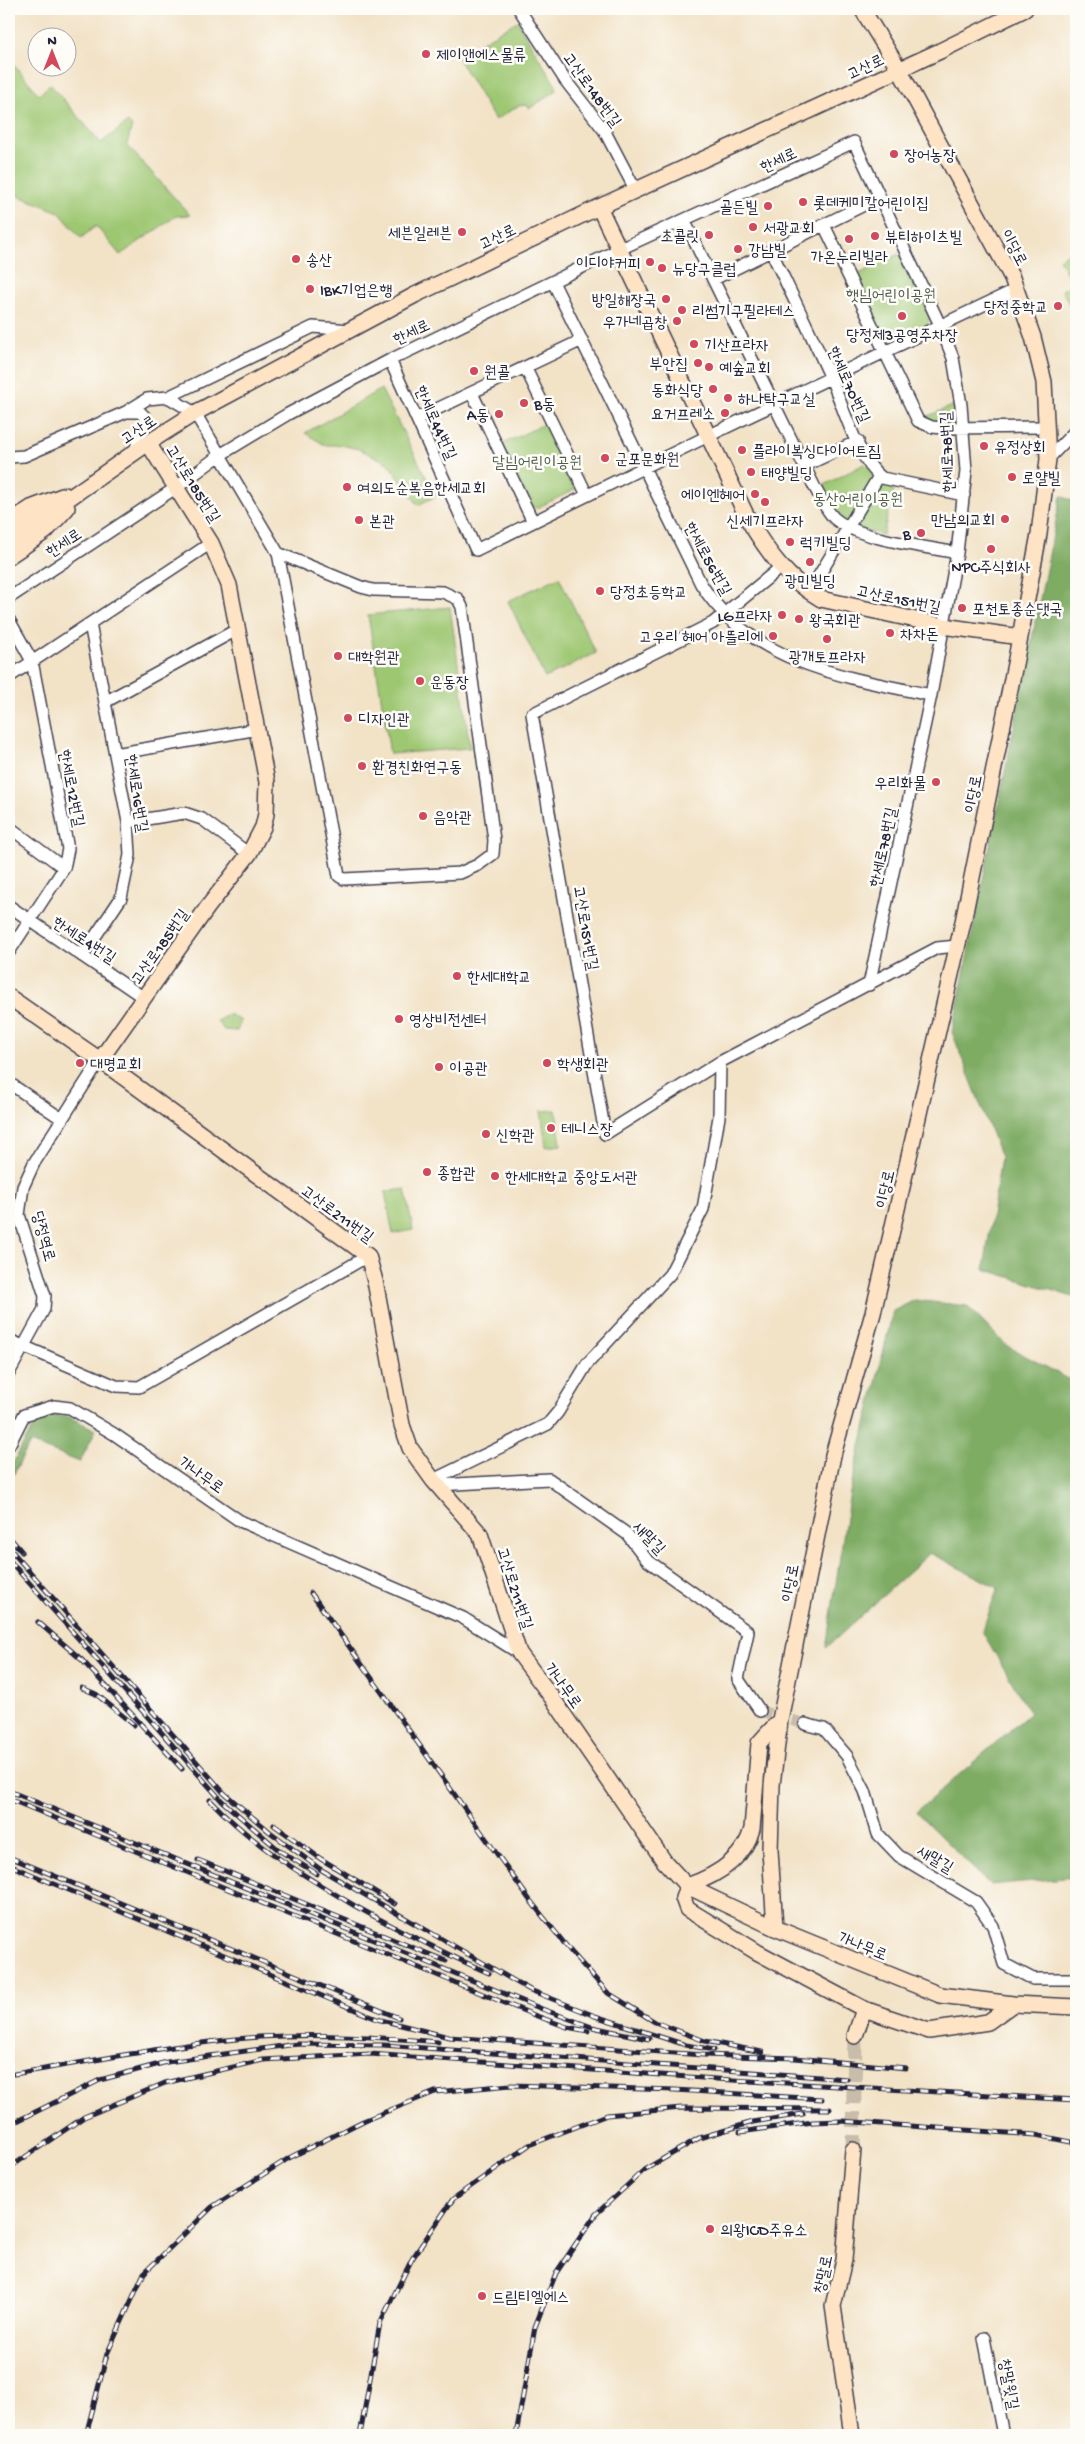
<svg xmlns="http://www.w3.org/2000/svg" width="1085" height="2444" viewBox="0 0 1085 2444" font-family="'Gochi Hand','Poor Story',sans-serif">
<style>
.green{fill:#9ec772;stroke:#607456}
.forest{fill:#7eac64;stroke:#506750}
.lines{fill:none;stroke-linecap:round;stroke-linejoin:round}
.street-tunnel{stroke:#c8bcaa;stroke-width:11;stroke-dasharray:11 5.5;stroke-linecap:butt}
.secondary-tunnel{stroke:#c8bcaa;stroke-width:15;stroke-dasharray:15 8;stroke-linecap:butt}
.street-casing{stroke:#413f50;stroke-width:14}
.secondary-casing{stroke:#413f50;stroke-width:18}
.street{stroke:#fff;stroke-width:11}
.secondary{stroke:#fee4c5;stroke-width:15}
.rail-casing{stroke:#22223b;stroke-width:5}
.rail{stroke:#fdfcf7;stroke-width:3;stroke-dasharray:9;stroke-linecap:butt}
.poi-dot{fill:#d1495b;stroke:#fdfcf7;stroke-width:2}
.labels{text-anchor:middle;stroke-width:5;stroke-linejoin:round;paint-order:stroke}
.poi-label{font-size:16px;fill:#22223b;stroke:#fdfcf7;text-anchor:start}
.street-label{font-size:16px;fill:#22223b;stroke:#fdfcf7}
.park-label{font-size:16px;fill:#4d5c4e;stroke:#fdfcf7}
</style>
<rect width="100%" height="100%" fill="#fdfcf7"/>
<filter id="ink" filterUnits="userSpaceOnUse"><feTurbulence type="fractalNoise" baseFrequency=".02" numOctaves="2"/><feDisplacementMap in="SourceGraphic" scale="10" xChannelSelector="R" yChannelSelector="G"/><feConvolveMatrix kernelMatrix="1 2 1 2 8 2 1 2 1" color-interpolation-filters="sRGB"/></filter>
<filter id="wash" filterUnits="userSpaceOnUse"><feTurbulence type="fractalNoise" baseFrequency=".0096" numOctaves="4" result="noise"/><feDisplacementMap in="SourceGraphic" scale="20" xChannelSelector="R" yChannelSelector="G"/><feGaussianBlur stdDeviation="1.12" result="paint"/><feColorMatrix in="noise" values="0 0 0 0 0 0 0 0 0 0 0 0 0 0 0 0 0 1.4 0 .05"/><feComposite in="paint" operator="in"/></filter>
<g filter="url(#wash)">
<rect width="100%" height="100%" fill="#f2e2c6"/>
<path class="green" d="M517,21L556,86V91L530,108L526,105L518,106L495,120L457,57Z
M9,58L39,95L50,84L101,143L128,122L132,126L127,145L190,215L176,216L120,255L96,226L81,238L59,212L9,192Z
M1076,249V317L1062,290L1073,285L1059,259Z
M899,254L930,317L927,326L894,342L886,340L855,276Z
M381,389L436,496L418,505L388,463L359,449L341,445H325L305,433Z
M955,405V426H938L923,418Z
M546,423L576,485L574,490L537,508L530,506L501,445Z
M864,464L895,484L883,535C847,526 837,521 819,488Z
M559,577L596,653L545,678L508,601Z
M450,607L470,748L390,754L368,615Z
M229,1014L241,1021L237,1031L224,1030L217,1021Z
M556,1110L561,1145L546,1147L541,1111Z
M405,1189L413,1230L393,1234L385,1192Z"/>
<path class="forest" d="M1061,496L1076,502V1298L984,1269L1001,1157L952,1032Z
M915,1300L967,1306L1007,1346L1076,1383V1877L990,1885L916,1812L1030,1713L982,1631L998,1588L930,1553L826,1648L850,1492L893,1311Z
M52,1416L69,1417L96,1430L80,1462L30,1443L9,1483V1470L34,1425Z"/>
</g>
<g filter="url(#ink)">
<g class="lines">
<path class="street-tunnel" d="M760,1711L805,1724"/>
<path class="secondary-tunnel" d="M853,2150L855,2036"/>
<defs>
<path id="street" d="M519,9L565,80L604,130L636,191
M684,220L815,488C821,498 826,510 834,518C859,540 924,546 957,553
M824,225L918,421L932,427L943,428L1046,427
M771,251C791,293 811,334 830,376C843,405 857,459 882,478L964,495
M714,279L880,197
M553,282L701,584C750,663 847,678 931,695
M390,360L476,550L708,436L1017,289
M525,367L587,495
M472,393L533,522
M168,397L195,413L278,553L339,876L344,879L460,873L478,865L493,854L494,840L462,607L458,599L443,592L373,590L361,587L278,553
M126,412H140L145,417L144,425L134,453
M418,418L582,340
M9,457L24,456L126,412L147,399L168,397L313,327L350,330
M1048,459L1076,430
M804,466L858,441
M781,567L713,623L532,714L605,1134L720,1062L937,948L957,946
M815,582L879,476
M9,598L177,487L220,455L288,414L390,360L620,249L854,142L940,325L953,358L961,405L966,471L957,553L931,695L869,985
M9,620L32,661L68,849L64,868L9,952
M9,677L211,543
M105,702L238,629
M115,754L258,729
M128,822L184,813L202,819L249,854
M9,827L64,868
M9,906L144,998
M82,956L121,898L130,855L128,822L90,624
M9,1083L62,1119
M9,1340L116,1386L139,1387L368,1256
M9,1373L44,1309L45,1296L19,1215L23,1187L34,1163L100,1060
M9,1445L24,1415L54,1406L70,1408L114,1434L240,1521L463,1618L519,1653
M433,1480L548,1424L558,1412L587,1364L670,1274L703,1209L719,1117L720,1062
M438,1485L549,1479L627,1534L647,1560L748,1632L738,1679L760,1711
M805,1724L824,1729L847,1756L865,1791L878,1834L899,1856L976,1902L993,1926L1004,1964L1033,1979H1076
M984,2338L1003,2435"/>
<path id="secondary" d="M599,207L749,521C768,553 788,580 821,599L943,626L1020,637
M9,522L31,508L65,495
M9,540L148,443L195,413L415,295L599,207L940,51L1025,9
M9,556L46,531L67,508
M9,997L100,1060L368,1256L375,1281L402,1425L410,1448L433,1480L480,1534L519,1653L553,1699L664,1861L687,1886L775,1928L940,1995L1013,2004L1076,2007
M100,1060L207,908L249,854L263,827L266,814L267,782L229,585L211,543L148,443
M687,1886L683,1898L687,1909L757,1952L864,2009L929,2031L988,2022L1013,2004
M687,1886C716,1876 744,1860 752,1829L759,1743L780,1720
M775,1928L770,1850L772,1785L780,1720L833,1455L873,1313L963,922L1016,659L1039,534L1048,459L1044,382L1033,337L1012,278L899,69L862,9
M855,2036L864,2009
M852,2435L833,2306L844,2260L853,2150"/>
</defs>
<use href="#street" class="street-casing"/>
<use href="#secondary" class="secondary-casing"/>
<use href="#street" class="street"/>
<use href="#secondary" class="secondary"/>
<defs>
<path id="rail" d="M10,1538L22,1552
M9,1548L224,1793L270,1832L320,1869L530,1990L595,2016L686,2045L714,2050
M9,1560L222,1801L280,1851L317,1874
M311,1593L529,1899L572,1953L608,1993L655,2022L705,2041L762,2052
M38,1622L82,1660L182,1769
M82,1688L96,1694L134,1725
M9,1791L542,2009L592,2027L649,2039
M9,1799L534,2015L567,2027L588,2031
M210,1800C254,1846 301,1874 355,1906C399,1930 443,1953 489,1973
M274,1825L321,1859L395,1904
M9,1857L399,2018
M198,1860L446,1961
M9,1865L377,2019L449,2037L703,2055L795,2058L906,2068
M14,2074C95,2061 177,2043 259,2037C319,2033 379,2037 438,2042
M9,2125L100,2080L167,2062L297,2044L383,2045L847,2079
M740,2132L813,2122L841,2121L1036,2135L1076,2143
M9,2168L84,2117L165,2083L263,2060L370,2054L716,2079L1076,2100
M86,2435L107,2354L144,2273L212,2207L289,2158L363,2121L435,2092L511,2085L675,2090L822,2099
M360,2435L380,2323L412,2259L453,2199L529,2145L607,2115L681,2108L830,2109
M516,2435L535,2327L556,2273L596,2214L644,2170L699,2138L753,2122L803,2114"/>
</defs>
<use href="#rail" class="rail-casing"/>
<use href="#rail" class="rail"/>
</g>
</g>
<g class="poi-dot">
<circle cx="426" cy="54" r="5"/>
<circle cx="894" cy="154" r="5"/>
<circle cx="803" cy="202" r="5"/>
<circle cx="768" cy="206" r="5"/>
<circle cx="753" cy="227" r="5"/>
<circle cx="462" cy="232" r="5"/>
<circle cx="709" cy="235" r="5"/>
<circle cx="875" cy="236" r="5"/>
<circle cx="849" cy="239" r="5"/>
<circle cx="738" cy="249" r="5"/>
<circle cx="296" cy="259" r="5"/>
<circle cx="650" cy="262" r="5"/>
<circle cx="662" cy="268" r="5"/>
<circle cx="310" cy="289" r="5"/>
<circle cx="666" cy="299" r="5"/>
<circle cx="1058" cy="306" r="5"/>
<circle cx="682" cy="310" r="5"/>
<circle cx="902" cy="316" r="5"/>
<circle cx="677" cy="321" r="5"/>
<circle cx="694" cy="344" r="5"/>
<circle cx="698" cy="363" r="5"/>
<circle cx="709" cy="367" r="5"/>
<circle cx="474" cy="371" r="5"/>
<circle cx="713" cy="389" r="5"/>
<circle cx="728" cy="398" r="5"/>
<circle cx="524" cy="403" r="5"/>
<circle cx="725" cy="413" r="5"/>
<circle cx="499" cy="414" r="5"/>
<circle cx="984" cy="446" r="5"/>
<circle cx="742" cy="450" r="5"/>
<circle cx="605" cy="458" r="5"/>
<circle cx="751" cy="472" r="5"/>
<circle cx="1012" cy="477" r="5"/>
<circle cx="347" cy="487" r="5"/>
<circle cx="755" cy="494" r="5"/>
<circle cx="765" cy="502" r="5"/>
<circle cx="1005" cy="519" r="5"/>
<circle cx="359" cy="520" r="5"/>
<circle cx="921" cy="533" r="5"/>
<circle cx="790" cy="542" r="5"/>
<circle cx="991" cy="549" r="5"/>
<circle cx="810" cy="562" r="5"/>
<circle cx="600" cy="591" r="5"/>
<circle cx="962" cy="608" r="5"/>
<circle cx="782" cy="615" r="5"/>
<circle cx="799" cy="619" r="5"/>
<circle cx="890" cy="633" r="5"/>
<circle cx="773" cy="636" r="5"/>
<circle cx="827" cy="639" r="5"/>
<circle cx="338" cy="656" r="5"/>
<circle cx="420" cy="681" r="5"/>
<circle cx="348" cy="718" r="5"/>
<circle cx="362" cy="766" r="5"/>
<circle cx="936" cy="782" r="5"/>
<circle cx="423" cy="816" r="5"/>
<circle cx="457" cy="976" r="5"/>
<circle cx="399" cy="1019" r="5"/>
<circle cx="80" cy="1063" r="5"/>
<circle cx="547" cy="1063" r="5"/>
<circle cx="439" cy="1067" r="5"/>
<circle cx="551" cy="1128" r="5"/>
<circle cx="486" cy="1134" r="5"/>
<circle cx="427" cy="1172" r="5"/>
<circle cx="495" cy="1176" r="5"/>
<circle cx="710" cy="2229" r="5"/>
<circle cx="482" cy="2296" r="5"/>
</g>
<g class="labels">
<g class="poi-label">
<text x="436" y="60">제이앤에스물류</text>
<text x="904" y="160">장어농장</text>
<text x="813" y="208">롯데케미칼어린이집</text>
<text x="758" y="212" text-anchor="end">골든빌</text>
<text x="763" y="233">서광교회</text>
<text x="452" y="238" text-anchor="end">세븐일레븐</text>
<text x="699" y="241" text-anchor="end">초콜릿</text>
<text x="885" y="242">뷰티하이츠빌</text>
<text x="748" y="255">강남빌</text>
<text x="849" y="262" text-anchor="middle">가온누리빌라</text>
<text x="306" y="265">송산</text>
<text x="640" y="268" text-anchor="end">이디야커피</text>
<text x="672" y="274">뉴당구클럽</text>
<text x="320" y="295">IBK기업은행</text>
<text x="656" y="305" text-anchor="end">방일해장국</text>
<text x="1048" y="312" text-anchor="end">당정중학교</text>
<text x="692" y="316">리썸기구필라테스</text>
<text x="667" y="327" text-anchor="end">우가네곱창</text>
<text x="902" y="340" text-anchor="middle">당정제3공영주차장</text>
<text x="704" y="350">기산프라자</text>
<text x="688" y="369" text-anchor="end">부안집</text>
<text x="719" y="373">예숲교회</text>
<text x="484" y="377">원콜</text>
<text x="703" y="395" text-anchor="end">동화식당</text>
<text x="738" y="404">하나탁구교실</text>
<text x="534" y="409">B동</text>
<text x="715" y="419" text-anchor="end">요거프레소</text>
<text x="489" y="420" text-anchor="end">A동</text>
<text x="994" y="452">유정상회</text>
<text x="752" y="456">플라이복싱다이어트짐</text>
<text x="615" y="464">군포문화원</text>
<text x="761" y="478">태양빌딩</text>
<text x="1022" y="483">로얄빌</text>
<text x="357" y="493">여의도순복음한세교회</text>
<text x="745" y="500" text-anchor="end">에이엔헤어</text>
<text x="995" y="525" text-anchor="end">만남의교회</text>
<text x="369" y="526">본관</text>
<text x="765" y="526" text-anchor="middle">신세기프라자</text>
<text x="911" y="539" text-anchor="end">B</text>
<text x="800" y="548">럭키빌딩</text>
<text x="991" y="572" text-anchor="middle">NPC주식회사</text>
<text x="810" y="586" text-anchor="middle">광민빌딩</text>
<text x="610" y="597">당정초등학교</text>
<text x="972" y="614">포천토종순댓국</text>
<text x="772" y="621" text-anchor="end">LG프라자</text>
<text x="809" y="625">왕국회관</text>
<text x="900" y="639">차차돈</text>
<text x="763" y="642" text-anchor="end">고우리 헤어 아뜰리에</text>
<text x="348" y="662">대학원관</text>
<text x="827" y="662" text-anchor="middle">광개토프라자</text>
<text x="430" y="687">운동장</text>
<text x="358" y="724">디자인관</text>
<text x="372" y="772">환경친화연구동</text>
<text x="926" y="788" text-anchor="end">우리화물</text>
<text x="433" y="822">음악관</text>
<text x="467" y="982">한세대학교</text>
<text x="409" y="1025">영상비전센터</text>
<text x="90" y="1069">대명교회</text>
<text x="557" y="1069">학생회관</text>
<text x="449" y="1073">이공관</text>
<text x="561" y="1134">테니스장</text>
<text x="496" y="1140">신학관</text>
<text x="437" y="1178">종합관</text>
<text x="505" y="1182">한세대학교 중앙도서관</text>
<text x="720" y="2235">의왕ICD주유소</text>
<text x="492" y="2302">드림티엘에스</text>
</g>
<g class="street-label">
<text transform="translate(865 66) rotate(-26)" y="6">고산로</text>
<text transform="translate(593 89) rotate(54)" y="6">고산로148번길</text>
<text transform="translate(778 159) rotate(-25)" y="6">한세로</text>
<text transform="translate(497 236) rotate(-26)" y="6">고산로</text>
<text transform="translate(1015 247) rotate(62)" y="6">이당로</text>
<text transform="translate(411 331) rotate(-25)" y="6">한세로</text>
<text transform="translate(850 384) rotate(66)" y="6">한세로70번길</text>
<text transform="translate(437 422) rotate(66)" y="6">한세로44번길</text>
<text transform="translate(138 429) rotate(-34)" y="6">고산로</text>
<text transform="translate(946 452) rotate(-92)" y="6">한세로78번길</text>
<text transform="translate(194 483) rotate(58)" y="6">고산로185번길</text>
<text transform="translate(63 542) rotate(-33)" y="6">한세로</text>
<text transform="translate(709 558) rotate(61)" y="6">한세로56번길</text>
<text transform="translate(899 598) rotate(12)" y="6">고산로151번길</text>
<text transform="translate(73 788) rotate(79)" y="6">한세로12번길</text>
<text transform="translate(138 793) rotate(81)" y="6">한세로16번길</text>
<text transform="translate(972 794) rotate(-79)" y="6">이당로</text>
<text transform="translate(882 847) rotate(-78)" y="6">한세로78번길</text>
<text transform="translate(587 928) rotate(80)" y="6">고산로151번길</text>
<text transform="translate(85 939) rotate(33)" y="6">한세로4번길</text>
<text transform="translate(159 946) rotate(-55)" y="6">고산로185번길</text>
<text transform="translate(884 1189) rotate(-77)" y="6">이당로</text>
<text transform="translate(338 1213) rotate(36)" y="6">고산로211번길</text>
<text transform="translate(45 1236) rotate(75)" y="6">당정역로</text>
<text transform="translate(202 1474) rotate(35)" y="6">가나무로</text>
<text transform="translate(650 1537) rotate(46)" y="6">새말길</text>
<text transform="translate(789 1583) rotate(-79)" y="6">이당로</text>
<text transform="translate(516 1588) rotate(72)" y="6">고산로211번길</text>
<text transform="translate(564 1685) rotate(54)" y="6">가나무로</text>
<text transform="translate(936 1858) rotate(31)" y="6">새말길</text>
<text transform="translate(863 1945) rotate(22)" y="6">가나무로</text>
<text transform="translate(822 2274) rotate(-78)" y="6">창말로</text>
<text transform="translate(1010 2384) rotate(79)" y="6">창말윗길</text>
</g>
<g class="park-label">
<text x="891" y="300">햇님어린이공원</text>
<text x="537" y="467">달님어린이공원</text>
<text x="858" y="504">동산어린이공원</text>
</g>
</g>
<rect width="1085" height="2444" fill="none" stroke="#fdfcf7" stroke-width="30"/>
<g transform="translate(52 52)"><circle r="24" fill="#fdfcf7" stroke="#a5a5ac"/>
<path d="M0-4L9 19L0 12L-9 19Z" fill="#d1495b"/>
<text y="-8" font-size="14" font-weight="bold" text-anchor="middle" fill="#22223b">N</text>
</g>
</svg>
